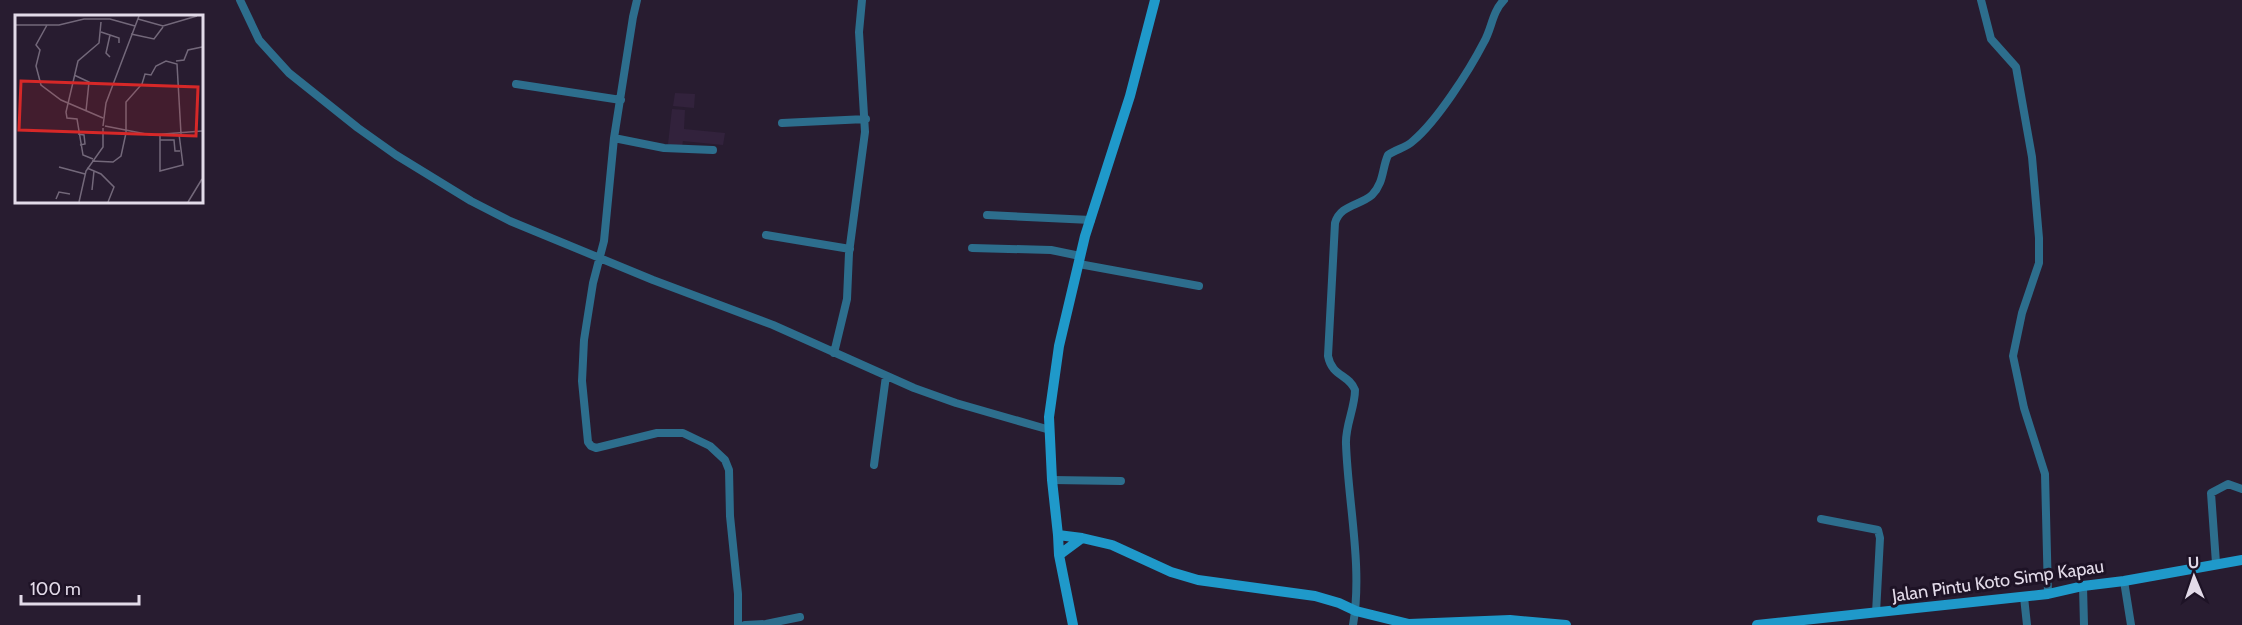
<svg xmlns="http://www.w3.org/2000/svg" width="2242" height="625" viewBox="0 0 2242 625" font-family="Cabin,sans-serif">
<style>
.built{fill:#32223c}
.lines{fill:none;stroke-linecap:round;stroke-linejoin:round}
.street{stroke:#2d6e8d;stroke-width:8}
.secondary{stroke:#1f99ca;stroke-width:10}
.labels{text-anchor:middle;stroke-width:6;stroke-linejoin:round;paint-order:stroke}
.street-label{font-size:18px;fill:#e3dbe9;stroke:#1e1326}
.inset-road{fill:none;stroke:#73687a;stroke-width:1.5}
.view{fill:#d62828;fill-opacity:0.15;stroke:#d62828;stroke-width:3}
.inset-edge{fill:none;stroke:#e3dbe9;stroke-width:3}
</style>
<rect width="100%" height="100%" fill="#281c30"/>
<path class="built" d="M675,93L695,94L694,108L673,106Z
M672,109L685,110L684,129L725,133L723,145L683,141L682,146L668,144Z"/>
<g class="lines">
<path class="street" d="M240,0L259,40L289,73L358,128L396,155L471,201L510,221L653,280L773,325L914,388L956,403L1050,430
M637,0L633,17L614,138L604,241L593,283L584,340L582,381L588,442L591,446L596,448L657,433H683L710,446L725,460L729,470L730,516L738,594V625
M1981,0L1991,39L2016,67L2032,157L2039,238V263L2022,313L2013,356L2024,408L2045,474L2048,594
M516,84L621,100
M782,123L866,119
M614,138L664,148L713,150
M987,215L1091,220
M766,235L850,249
M972,248L1051,250L1080,256
M1079,264L1199,286
M834,353L847,299L849,253L865,132L859,32L862,0
M874,465L886,376
M1052,480L1121,481
M1821,519L1878,530L1880,538L1876,613
M2216,563L2211,493L2228,484L2242,489
M2124,581L2131,625
M2083,586L2084,625
M2024,597L2027,625
M745,625L766,624L800,617
M1353,625C1363,568 1348,502 1346,444C1345,426 1355,408 1355,390C1349,374 1332,377 1328,356L1335,223C1340,205 1359,206 1372,195C1384,183 1382,168 1388,155C1396,149 1406,148 1413,141C1437,121 1469,71 1484,42C1492,28 1492,12 1504,0"/>
<path class="secondary" d="M1058,535L1052,480L1049,417L1059,346L1085,236L1130,96L1155,0
M1059,555L1082,538
M1073,625L1059,555L1058,535L1082,538L1112,545L1171,572L1198,580L1315,596L1339,603L1356,611L1409,624L1510,620L1566,625
M1757,625L2048,594L2083,586L2124,581L2242,560"/>
</g>
<g class="labels">
<g class="street-label">
<text transform="translate(1998 581) rotate(-8)" y="6">Jalan Pintu Koto Simp Kapau</text>
</g>
</g>
<g transform="translate(15 15)">
<rect width="188" height="188" fill="#281c30"/>
<path class="inset-road" d="M123,4L148,11L182,1M0,10H44L69,4H95L120,11M32,10L21,30L25,35L21,51L26,70L46,85L88,103M86,17L104,23V28M116,19L139,24L148,12M95,42L91,38L95,20M161,46L169,45L173,35L187,32M59,60L74,67L71,96M88,111L91,88L124,1M90,111L136,120L187,116M63,119L69,120L70,129L65,130M145,120V156L168,150L164,119M145,125H159L160,136H165M78,144L68,140L62,104L52,103L51,97L63,46L84,28L86,7M77,146L98,147L106,141L111,118V87L127,69L130,59L136,60L141,51L151,46L162,49L166,119M44,152L70,159M72,153L86,159L99,172L93,187M77,175L79,156M41,184L44,177L55,179M64,187L71,156L88,132V113M173,187L187,164"/>
<path class="view" d="M6,66L183,72L181,121L4,115Z"/>
<rect width="188" height="188" class="inset-edge"/>
</g>
<g transform="translate(2194 577) rotate(358)" stroke="#1e1326" stroke-width="4.5" paint-order="stroke">
<path d="M0-4.5L10 22L0 15L-10 22Z" fill="#e3dbe9"/>
<text y="-9" font-size="16" font-weight="bold" text-anchor="middle" fill="#e3dbe9">U</text>
</g>
<path d="M21 595v9h118v-9" fill="none" stroke="#e3dbe9" stroke-width="3"/>
<text x="30" y="595" font-size="18" fill="#e3dbe9" stroke="#1e1326" stroke-width="4.5" paint-order="stroke">100 m</text>
</svg>
